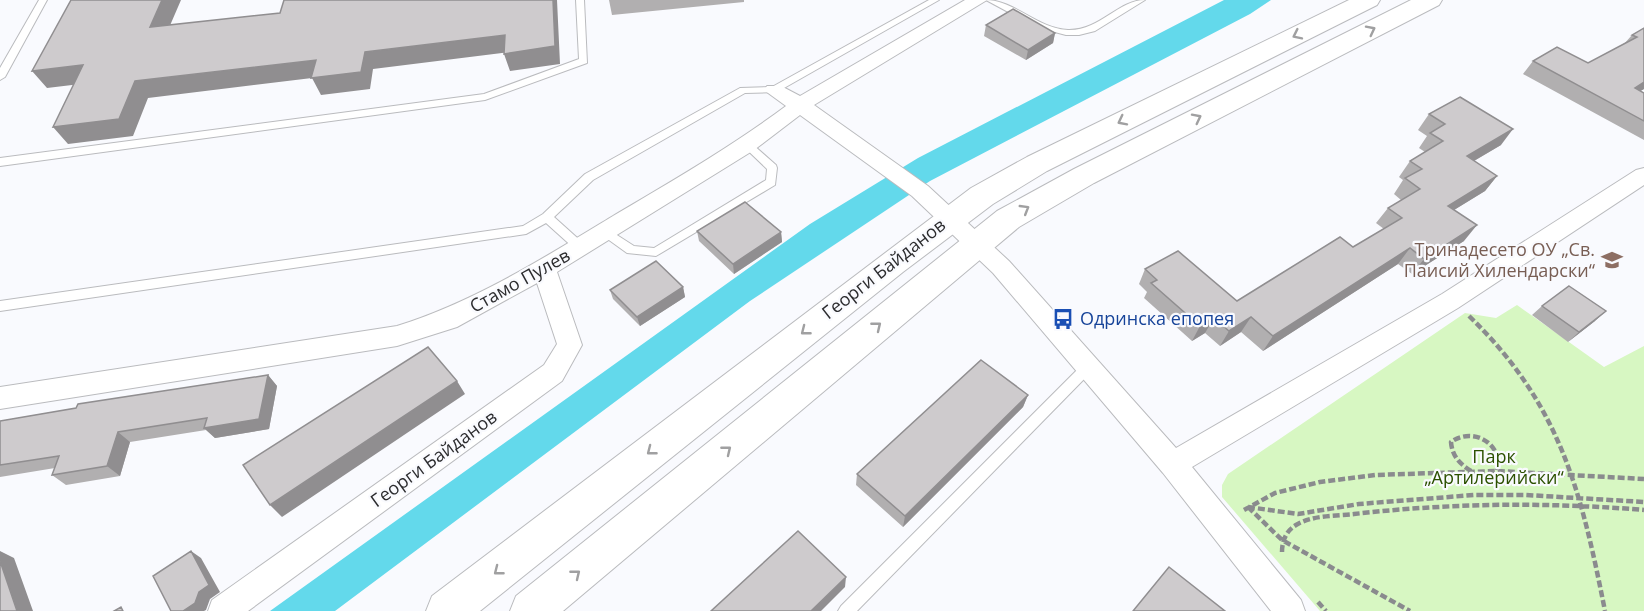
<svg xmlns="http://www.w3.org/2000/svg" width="1644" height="611" viewBox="0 0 1644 611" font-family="'Open Sans',sans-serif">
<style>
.green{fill:#d7f7c2}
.water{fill:#63d9eb}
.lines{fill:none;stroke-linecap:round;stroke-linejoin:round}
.lane-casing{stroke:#babbbe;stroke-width:2}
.street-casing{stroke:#babbbe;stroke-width:2}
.secondary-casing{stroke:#babbbe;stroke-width:2}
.path{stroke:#8a8b8e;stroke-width:4.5;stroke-dasharray:7 3;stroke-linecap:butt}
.lane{fill:#fff;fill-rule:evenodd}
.street{fill:#fff;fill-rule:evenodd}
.secondary{fill:#fff;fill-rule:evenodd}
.wall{fill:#b1afb0}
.shaded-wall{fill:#908e90}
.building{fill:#cecbcd;stroke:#908e90;stroke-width:1.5}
.oneway{stroke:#a0a0a1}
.labels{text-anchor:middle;stroke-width:4.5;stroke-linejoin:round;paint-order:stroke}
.education-label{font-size:18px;fill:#785e54;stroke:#f9fafe;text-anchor:end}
.street-label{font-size:18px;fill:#2c2c2e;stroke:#f9fafe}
.transit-label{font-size:18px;fill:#164399;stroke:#f9fafe;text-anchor:start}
.park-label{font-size:18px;fill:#2c5100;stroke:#f9fafe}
</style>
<rect width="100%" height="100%" fill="#f9fafe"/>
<path class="green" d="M1517,305L1604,367L1644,346V611H1320L1222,497V485L1228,474L1465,313L1496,318Z"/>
<path class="water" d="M1224,0H1271L1250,14L930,181L750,301L335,611H270L810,224L918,158Z"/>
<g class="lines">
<defs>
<path id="lane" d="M39,0H47L5,77L0,80V68Z
M576,0H584L587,63L485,100L0,166V158L484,94L579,59Z
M929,0H939L777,92L745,93L593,180L554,217L584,244L586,247L584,250H576L546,223L526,234L0,311V301L523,226L543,214L585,174L740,88L772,87Z
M986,0C1014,0 1038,29 1068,30C1100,31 1118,0 1145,0L1095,31L1079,35H1066L1036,27Z
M747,142L751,143L776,165L777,168L775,185L656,256L627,253L602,235L600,232L606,228L634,246L654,248L766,180L767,169L742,145Z
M1088,362L1092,363L1094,367L1092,371L857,611H838L841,606L1084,363Z"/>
<path id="street" d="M965,0H987L814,105L928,186L1009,261L1176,448L1442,294L1636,170L1644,168V185L1458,308L1192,467L1301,600L1305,611H1271L1163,473L993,273L912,196L800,115L754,150L557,272L582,345L562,381L248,611H208L212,600L544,365L557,344L537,283L457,327L397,346L0,409V387L397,326C474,302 544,258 613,216C672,181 731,147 786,106L764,90L767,86H781L800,96Z"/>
<path id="secondary" d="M1349,0H1380L1377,5L1047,171L993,204L903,272L480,611H426L432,596L971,188L1027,157Z
M1411,0H1442L1439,5L1094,183L1019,227L563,611H510L516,596L997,211L1074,169Z"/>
</defs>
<use href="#lane" class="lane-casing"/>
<use href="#street" class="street-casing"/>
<use href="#secondary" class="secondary-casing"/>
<path class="path" d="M1469,316C1560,404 1581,490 1605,611
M1471,471C1460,464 1452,456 1451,442C1473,426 1504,444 1497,471
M1248,507L1298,514L1359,504L1474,495H1526L1644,502
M1248,507L1282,540L1410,611
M1244,510L1275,493L1320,482L1375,475L1497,471L1644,479
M1282,552C1282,541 1286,531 1296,525C1312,515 1336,516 1354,514C1452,503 1546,502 1644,510
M1318,602L1326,611"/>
<use href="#lane" class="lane"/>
<use href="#street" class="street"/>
<use href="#secondary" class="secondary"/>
</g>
<path class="wall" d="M609,0H744V2L612,15Z
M986,25L1055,33L1053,43L1026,60L984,36Z
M1644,28V89L1640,91L1644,93V140L1523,74L1533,61L1588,63L1624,44L1632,35Z
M1429,114L1501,145L1474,161L1497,176L1485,191L1454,210L1464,241L1412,274L1398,264L1263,351L1241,332L1220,346L1205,333L1192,341L1144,298L1147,292L1139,284L1145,269L1237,301L1353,247L1384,229L1376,223L1388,208L1401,200L1394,194L1403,180L1399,177L1410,161L1425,152L1419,148L1427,136L1418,130Z
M697,231L781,232L782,242L734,274L699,241Z
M683,287L685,297L640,326L613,299L610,290Z
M1542,306L1595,321L1568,342L1532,315Z
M268,375L277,386L269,429L215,438L206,430L130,442L120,476L66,485L52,475L55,468L0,477V421Z
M1028,395L1023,407L903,527L856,485L857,474Z"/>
<path class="shaded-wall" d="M162,0H181L162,44L150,27Z
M553,0H557L560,64L510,71L504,54Z
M1055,33L1053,43L1026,60L1028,50Z
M505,35L510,52L373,69L370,89L321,95L312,78L148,98L133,136L68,144L53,127L135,81L316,60L365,52Z
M83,65L97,82L47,88L32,71Z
M1644,82V89L1623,101L1635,88Z
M1513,129L1501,145L1455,172L1467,156Z
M1497,176L1485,191L1436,221L1448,206Z
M1477,225L1464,241L1412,274L1424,259Z
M781,232L782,242L734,274L733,264Z
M1410,248L1398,264L1263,351L1273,336Z
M683,287L685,297L640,326L637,317Z
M1606,311L1595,321L1568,342L1579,332Z
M1251,317L1241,332L1220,346L1229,331Z
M1214,318L1205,333L1192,341L1200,326Z
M268,375L277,386L269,429L215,438L204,428Z
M457,381L465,394L282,517L270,505Z
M1028,395L1023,407L903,527L905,516Z
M118,432L130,442L120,476L107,466Z
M0,551L14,558L33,611H17L0,561Z
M191,551L201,558L220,592L210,599L206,610L204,611H183Z
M846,577L845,587L821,611H811Z"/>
<path class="building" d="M71,0H162L150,27L280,13L284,0H553L555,46L504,54L505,35L365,52L361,72L311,78L316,60L135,81L119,119L53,127L83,65L32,71Z
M1013,9L1055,33L1028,50L986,25Z
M1644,28V82L1635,88L1644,93V121L1533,61L1557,47L1588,63L1637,37L1632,35Z
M1460,97L1513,129L1467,156L1497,176L1448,206L1477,225L1424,259L1410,248L1273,336L1251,317L1229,331L1214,318L1200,326L1151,283L1157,280L1145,269L1178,251L1237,301L1340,237L1353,247L1402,218L1388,208L1420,189L1405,178L1422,169L1410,161L1443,141L1430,133L1445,124L1429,114Z
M745,202L781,232L733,264L697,231Z
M656,261L683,287L637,317L610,290Z
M1569,286L1606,311L1579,332L1542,306Z
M428,347L457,381L270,505L243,465Z
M981,360L1028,395L905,516L857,474Z
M268,375L259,419L204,428L207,418L118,432L107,466L52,475L59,456L0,465V421L76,408L78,404Z
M798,531L846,577L811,611H711Z
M191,551L209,585L199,592L195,603L183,611H171L153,576Z
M0,561L17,611H0Z
M1169,567L1225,611H1133Z
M121,607L123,611H114Z"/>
<defs><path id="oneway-chevron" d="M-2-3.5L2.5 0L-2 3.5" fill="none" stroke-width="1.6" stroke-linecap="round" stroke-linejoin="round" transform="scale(1.5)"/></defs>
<g class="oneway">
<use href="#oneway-chevron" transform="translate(1371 30) rotate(-27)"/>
<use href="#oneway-chevron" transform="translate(1297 35) rotate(154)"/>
<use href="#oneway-chevron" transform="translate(1197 118) rotate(-27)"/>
<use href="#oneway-chevron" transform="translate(1122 121) rotate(153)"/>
<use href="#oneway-chevron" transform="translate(1025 209) rotate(-31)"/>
<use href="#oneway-chevron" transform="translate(877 326) rotate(-39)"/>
<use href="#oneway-chevron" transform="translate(805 331) rotate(142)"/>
<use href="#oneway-chevron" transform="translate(727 450) rotate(-39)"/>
<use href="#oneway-chevron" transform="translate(651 451) rotate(142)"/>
<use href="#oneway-chevron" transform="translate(498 571) rotate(142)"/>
<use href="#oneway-chevron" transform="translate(576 574) rotate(-39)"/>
</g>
<defs>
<symbol id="school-bare" viewBox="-9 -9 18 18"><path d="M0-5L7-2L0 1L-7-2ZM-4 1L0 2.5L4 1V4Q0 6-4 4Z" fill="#8d6e63" stroke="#f9fafe" stroke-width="2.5" paint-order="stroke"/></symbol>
<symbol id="bus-bare" viewBox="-9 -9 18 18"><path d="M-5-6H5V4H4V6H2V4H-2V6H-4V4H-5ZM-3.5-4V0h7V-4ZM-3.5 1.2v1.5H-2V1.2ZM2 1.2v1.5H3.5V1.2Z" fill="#1a4fb4" stroke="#f9fafe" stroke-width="2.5" paint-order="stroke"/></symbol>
</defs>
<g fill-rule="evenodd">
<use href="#school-bare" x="1597" y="245" width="30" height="30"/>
<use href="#bus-bare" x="1048" y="304" width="30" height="30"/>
</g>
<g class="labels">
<g class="education-label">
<text x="1595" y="256">Тринадесето ОУ „Св.<tspan x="1595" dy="21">Паисий Хилендарски“</tspan></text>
</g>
<g class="street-label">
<text transform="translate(884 269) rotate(-38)" y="6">Георги Байданов</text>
<text transform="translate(520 281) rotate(-29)" y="6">Стамо Пулев</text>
<text transform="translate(434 459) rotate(-36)" y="6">Георги Байданов</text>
</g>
<g class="transit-label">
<text x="1080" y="325">Одринска епопея</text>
</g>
<g class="park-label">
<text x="1494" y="463">Парк<tspan x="1494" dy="21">„Артилерийски“</tspan></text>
</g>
</g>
</svg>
